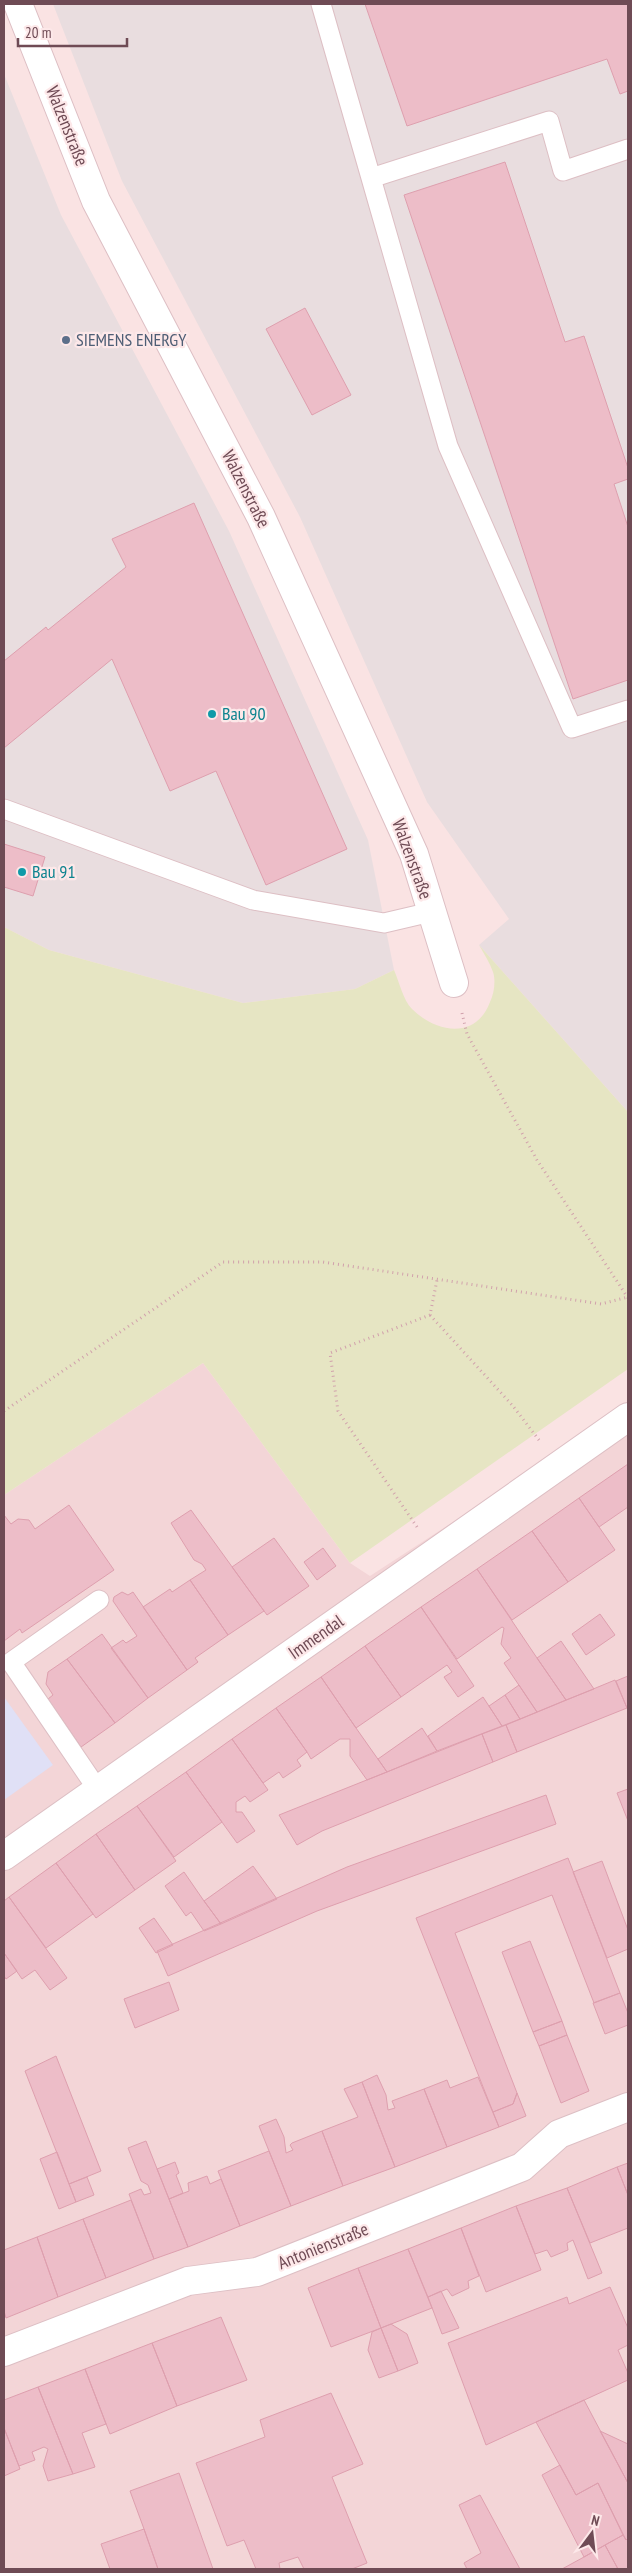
<svg xmlns="http://www.w3.org/2000/svg" width="632" height="2573" viewBox="0 0 632 2573" font-family="'PT Sans Narrow',sans-serif">
<style>
.residential{fill:#f3d5d7}
.industrial{fill:#e9dddf}
.education{fill:#e0e0f6}
.green{fill:#e6e5c3}
.building{fill:#edbdc8;stroke:#de9fae}
.lines{fill:none;stroke-linecap:round;stroke-linejoin:round}
.lane-casing{stroke:#ddbfc4;stroke-width:21}
.street-casing{stroke:#ddbfc4;stroke-width:30}
.path{stroke:#d1a1ac;stroke-width:3;stroke-dasharray:1 4;stroke-linecap:butt}
.lane{stroke:#fff;stroke-width:19}
.street{stroke:#fff;stroke-width:28}
.service-dot{fill:#5c6f8a;stroke:#fde8e9;stroke-width:2}
.culture-dot{fill:#0f9aa8;stroke:#fde8e9;stroke-width:2}
.labels{text-anchor:middle;stroke-width:4.5;stroke-linejoin:round;paint-order:stroke}
.street-label{font-size:18px;fill:#6f4b55;stroke:#fde8e9}
.service-label{font-size:18px;fill:#4e5e75;stroke:#fde8e9;text-anchor:start}
.culture-label{font-size:18px;fill:#0d838f;stroke:#fde8e9;text-anchor:start}
</style>
<rect width="100%" height="100%" fill="#fae3e3"/>
<path class="residential" d="M203,1363L350,1563L370,1576L628,1408V2569H4V1495Z"/>
<path class="industrial" d="M53,4H628V1112L479,945L509,919L427,802L300,517L122,181Z
M4,74L61,215L229,531L368,840L394,970L355,989L243,1003L49,950L4,927Z"/>
<path class="education" d="M4,1697L53,1765L4,1800Z"/>
<path class="green" d="M4,927L49,950L243,1003L355,989L394,970C399,981 403,1000 412,1009C436,1033 476,1040 490,1002C494,994 496,981 493,972C490,963 484,954 479,945L628,1112V1369L350,1563L203,1363L4,1495Z"/>
<path class="building" d="M365,4H628V91L620,94L607,59L407,126Z
M505,162L565,342L584,336L628,468V479L614,484L628,527V680L573,699L404,195Z
M305,308L351,395L312,415L266,329Z
M194,503L347,849L266,885L216,771L170,791L112,659L4,748V661L46,627L48,630L126,567L112,539Z
M4,844L45,857L33,896L4,887Z
M628,1464V1507L599,1527L579,1498Z
M579,1498L615,1550L568,1582L532,1531Z
M69,1505L114,1570L22,1633L20,1629L4,1641V1515L11,1524L18,1519L29,1520L35,1529Z
M191,1510L264,1611L228,1635L190,1580L206,1570L202,1564L194,1560L171,1523Z
M532,1531L568,1582L512,1620L477,1569Z
M274,1538L309,1586L267,1615L232,1567Z
M323,1548L336,1566L317,1580L304,1562Z
M477,1569L537,1658L566,1700L537,1712L504,1663L511,1658L501,1644L504,1628L502,1627L457,1659L443,1639L421,1607Z
M190,1580L228,1635L195,1658L198,1662L187,1670L143,1607L170,1589L172,1592Z
M122,1592L128,1595L133,1592L187,1670L148,1698L111,1648L123,1640L126,1643L137,1636L113,1601L114,1597Z
M421,1607L474,1686L458,1697L444,1677L452,1672L447,1665L401,1697L365,1646Z
M600,1614L615,1635L586,1655L572,1634Z
M102,1634L148,1698L115,1723L67,1659Z
M561,1641L594,1689L566,1700L537,1658Z
M365,1646L401,1697L356,1728L321,1677Z
M67,1659L115,1723L81,1747L48,1699L53,1695L46,1684L48,1672Z
M628,1676V1707L627,1708L616,1681Z
M321,1677L356,1728L387,1772L367,1780L350,1756V1739H340L311,1759L307,1752L276,1708Z
M615,1680L627,1708L517,1752L506,1725Z
M519,1685L537,1712L520,1719L505,1695Z
M505,1695L520,1719L502,1726L489,1706Z
M483,1697L502,1726L437,1751L428,1736Z
M276,1708L307,1752L297,1760L301,1766L283,1778L279,1772L263,1783L232,1739Z
M506,1725L517,1752L493,1762L482,1734Z
M422,1728L437,1751L387,1772L378,1759Z
M482,1734L493,1762L322,1831L297,1845L279,1815Z
M232,1739L268,1790L250,1802L245,1796L236,1802V1812H242L255,1831L237,1843L186,1772Z
M186,1772L222,1822L174,1857L137,1806Z
M628,1789V1821L617,1793Z
M546,1795L556,1824L317,1911L168,1976L157,1951L347,1867Z
M137,1806L176,1861L135,1890L96,1834Z
M96,1834L135,1890L96,1918L56,1863Z
M568,1858L620,1993L594,2003L552,1895L455,1933L517,2093L513,2104L493,2112L416,1918Z
M602,1861L628,1930V1949L607,1958L573,1872Z
M56,1863L93,1914L46,1948L9,1897Z
M253,1866L277,1899L221,1924L204,1901Z
M184,1872L204,1901L221,1924L204,1931L191,1912L186,1916L165,1886Z
M9,1897L67,1978L50,1990L35,1970L22,1979L4,1953V1901Z
M154,1918L173,1945L156,1953L139,1928Z
M530,1941L562,2021L533,2032L502,1952Z
M4,1953L17,1971L6,1979L4,1976Z
M169,1982L179,2010L135,2028L124,1999Z
M620,1993L628,2013V2025L605,2034L593,2003Z
M562,2021L567,2035L539,2046L533,2032Z
M567,2035L589,2091L561,2103L539,2046Z
M56,2056L101,2171L69,2184L25,2071Z
M377,2075L386,2095L388,2110L395,2108L392,2101L424,2089L447,2147L395,2167L362,2082Z
M478,2077L499,2127L447,2147L424,2089L447,2080L450,2088Z
M362,2082L395,2167L343,2186L322,2131L358,2117L344,2089Z
M517,2093L526,2116L499,2127L493,2112L513,2104Z
M276,2119L284,2137L286,2153L293,2150L290,2145L292,2143L322,2131L343,2186L291,2206L259,2126Z
M146,2141L188,2247L154,2259L129,2194L141,2189L144,2195L151,2193L148,2185L141,2181L128,2148Z
M269,2151L291,2206L240,2226L218,2171Z
M57,2152L76,2202L59,2209L40,2159Z
M175,2162L179,2173L176,2175L183,2193L169,2199L157,2169Z
M628,2163V2195L617,2167Z
M617,2167L628,2195V2228L590,2243L567,2188Z
M207,2176L210,2184L221,2179L240,2226L188,2247L169,2199L189,2191L188,2183Z
M87,2177L94,2195L76,2202L69,2184Z
M567,2188L602,2273L588,2279L573,2240L567,2243L568,2250L551,2257L547,2250L535,2254L516,2206Z
M131,2200L154,2259L106,2278L83,2219Z
M516,2206L541,2270L486,2292L461,2228Z
M83,2219L106,2278L58,2297L37,2237Z
M461,2228L479,2276L468,2281L469,2288L452,2296L447,2289L428,2297L408,2249Z
M37,2237L58,2297L6,2318L4,2311V2250Z
M408,2249L432,2308L381,2328L358,2268Z
M358,2268L381,2328L331,2347L308,2288Z
M610,2287L628,2328V2345L618,2350L628,2373V2380L486,2445L448,2343L567,2297L569,2304Z
M441,2291L459,2328L442,2334L428,2297Z
M221,2317L247,2380L177,2406L152,2343Z
M391,2324L407,2334L418,2363L398,2371L381,2328Z
M381,2328L398,2371L379,2378L368,2350L372,2332Z
M152,2343L177,2406L110,2434L85,2369Z
M85,2369L106,2424L82,2433L95,2467L73,2474L38,2387Z
M38,2387L73,2474L48,2481L43,2466L48,2449L44,2447L32,2452L35,2460L19,2466L4,2428V2400Z
M331,2393L363,2464L332,2477L367,2563L352,2569H304L298,2557L279,2563L280,2569H256L244,2540L227,2546L196,2463L265,2437L260,2420Z
M584,2400L628,2483V2538L626,2540L598,2483L576,2495L536,2422Z
M4,2428L20,2469L4,2476Z
M600,2431L628,2444V2483Z
M560,2465L576,2495L598,2483L623,2535L584,2557L542,2475Z
M179,2473L213,2569H158L144,2529L130,2491Z
M480,2495L520,2569H467L464,2563L481,2553L459,2505Z
M144,2529L158,2569H110L101,2544Z
M623,2535L626,2540L628,2538V2569H618L605,2545Z
M605,2545L618,2569H562L584,2557Z"/>
<g class="lines">
<defs>
<path id="lane" d="M321,4L371,178L549,121L563,171L628,149
M371,178L448,446L572,728L628,710
M4,809L253,900L384,923L431,912
M98,1790L11,1662L99,1600"/>
<path id="street" d="M18,4L96,201L261,517L414,854L454,983
M4,1856L628,1417
M4,2352L188,2281L257,2272L522,2167L559,2134L628,2107"/>
</defs>
<use href="#lane" class="lane-casing"/>
<use href="#street" class="street-casing"/>
<path class="path" d="M462,1013L467,1034L537,1160L628,1298
M430,1315L513,1406L539,1440
M4,1411L223,1262H323L601,1304L628,1297
M417,1527L338,1411L330,1353L430,1315L437,1280"/>
<use href="#lane" class="lane"/>
<use href="#street" class="street"/>
</g>
<circle class="service-dot" cx="66" cy="340" r="5"/>
<g class="culture-dot">
<circle cx="212" cy="714" r="5"/>
<circle cx="22" cy="872" r="5"/>
</g>
<g class="labels">
<g class="street-label">
<text transform="translate(67 126) rotate(68)" y="6">Walzenstraße</text>
<text transform="translate(246 489) rotate(63)" y="6">Walzenstraße</text>
<text transform="translate(412 859) rotate(70)" y="6">Walzenstraße</text>
<text transform="translate(316 1637) rotate(-35)" y="6">Immendal</text>
<text transform="translate(323 2246) rotate(-22)" y="6">Antonienstraße</text>
</g>
<g class="service-label">
<text x="76" y="346">SIEMENS ENERGY</text>
</g>
<g class="culture-label">
<text x="222" y="720">Bau 90</text>
<text x="32" y="878">Bau 91</text>
</g>
</g>
<rect width="632" height="2573" fill="none" stroke="#6f4b55" stroke-width="10"/>
<g transform="translate(592 2533) rotate(15)" stroke="#fde8e9" stroke-width="4" paint-order="stroke">
<path d="M0-4L9 19L0 12L-9 19Z" fill="#6f4b55"/>
<text y="-8" font-size="14" font-weight="bold" text-anchor="middle" fill="#6f4b55">N</text>
</g>
<path d="M18 38v8h109v-8" fill="none" stroke="#6f4b55" stroke-width="2.5"/>
<text x="25" y="38" font-size="15" fill="#6f4b55" stroke="#fde8e9" stroke-width="4" paint-order="stroke">20 m</text>
</svg>
